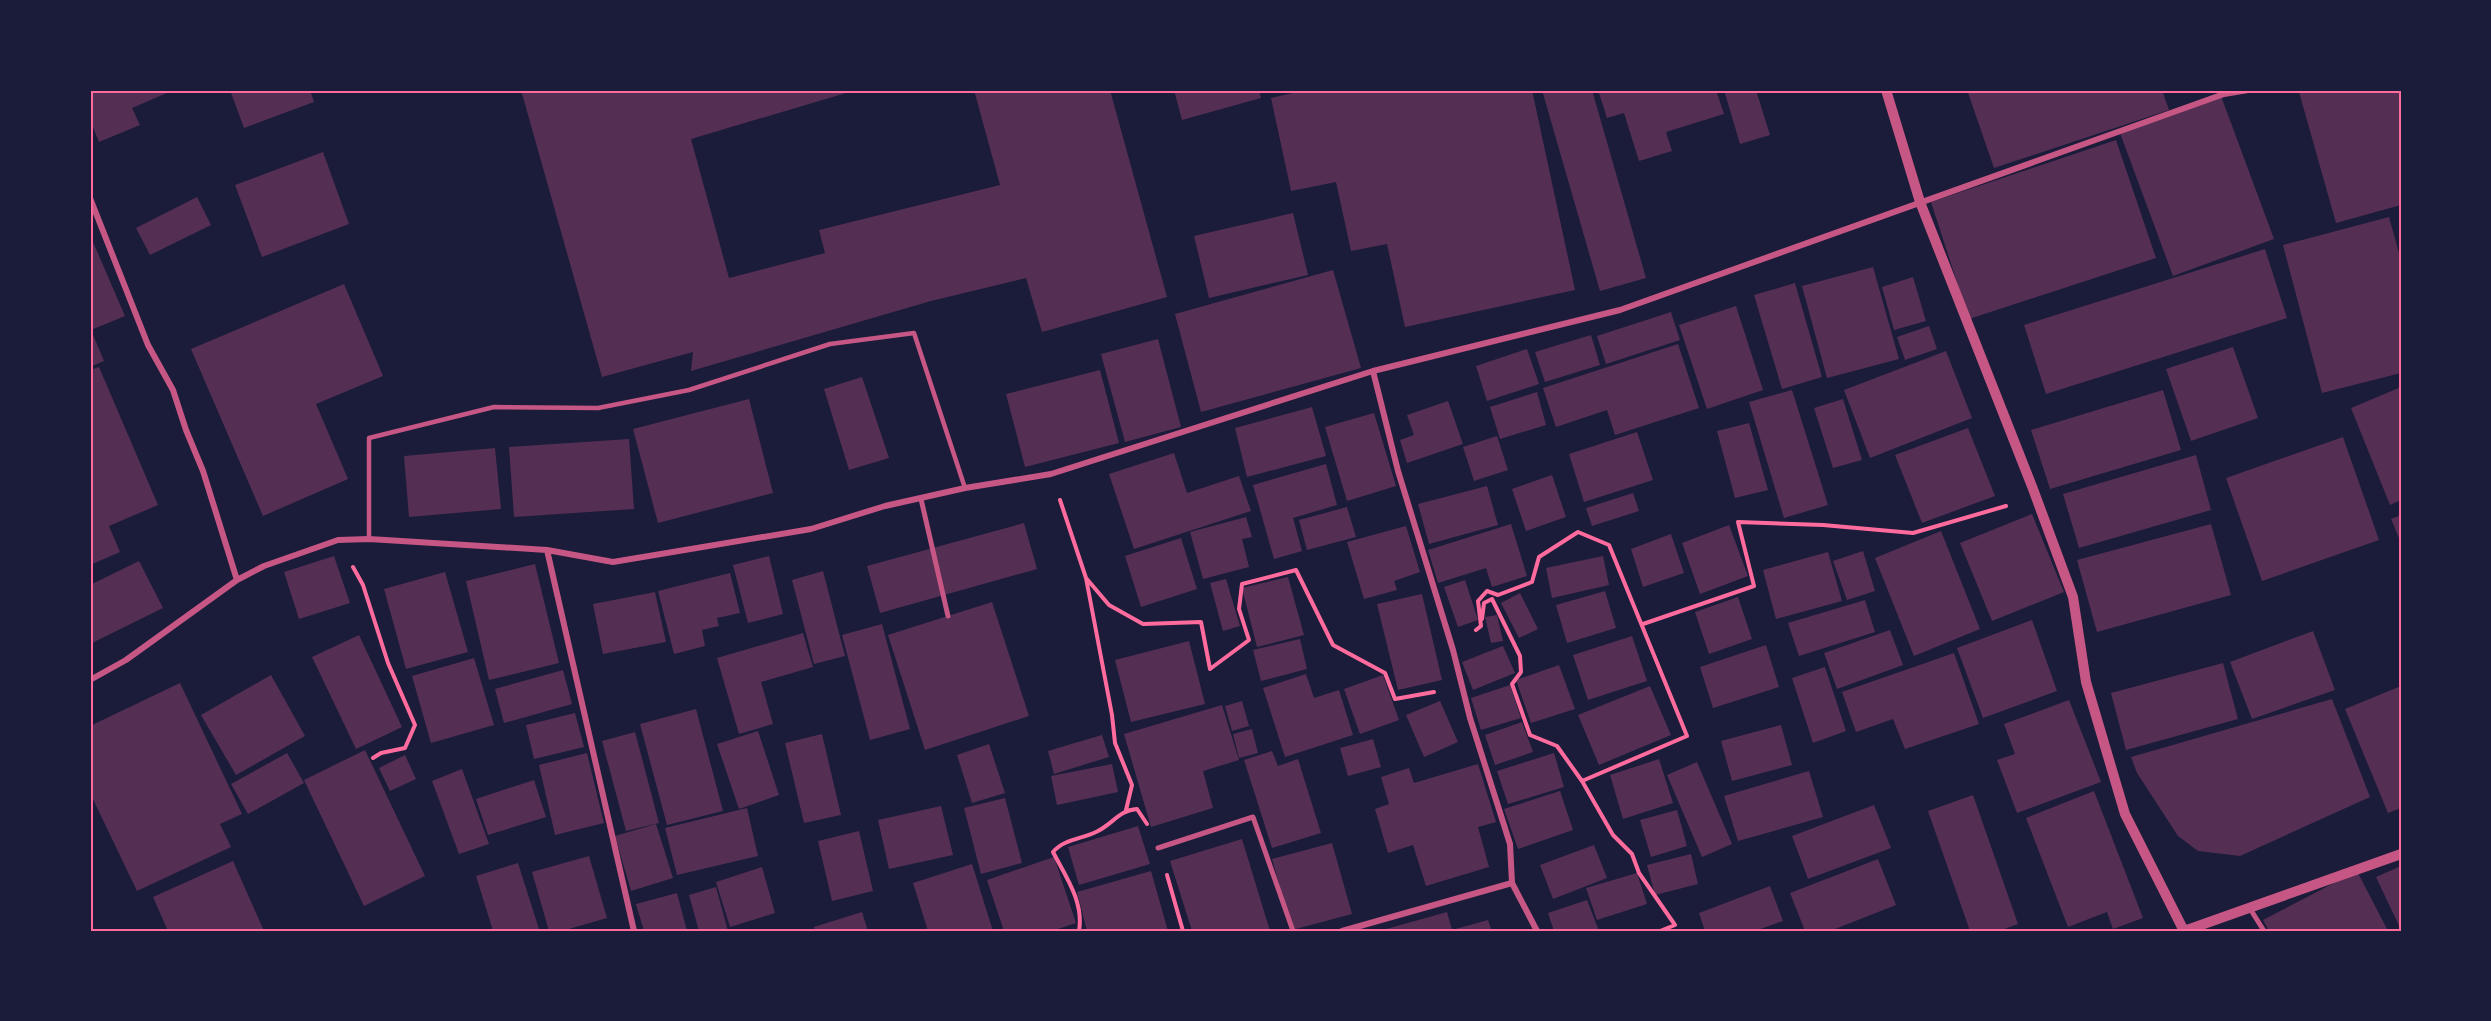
<svg xmlns="http://www.w3.org/2000/svg" width="2491" height="1021" viewBox="0 0 2491 1021" font-family="'Varela Round',sans-serif">
<style>
.building{fill:#542f53}
.lines{fill:none;stroke-linecap:round;stroke-linejoin:round}
.path{stroke:#ff6b9d;stroke-width:4}
.service{stroke:#c65784;stroke-width:4.5}
.pedestrian{stroke:#c65784;stroke-width:5}
.minor{stroke:#c65784;stroke-width:6}
.tertiary{stroke:#c65784;stroke-width:10}
.neatline{fill:none;stroke:#ff6b9d;stroke-width:2}
</style>
<rect width="100%" height="100%" fill="#1b1b3a"/>
<path class="building" d="M90,90H174L132,108L140,125L99,142L90,120Z
M230,90H310L314,102L244,128Z
M521,90H856L691,139L729,278L825,253L819,230L1000,185L974,90H1110L1167,297L1042,332L1026,278L931,301L691,371L693,352L602,377Z
M1174,90H1259L1261,98L1182,120Z
M1306,90H1532L1575,290L1405,327L1387,244L1351,251L1336,182L1291,191L1271,98Z
M1542,90H1592L1646,278L1600,291Z
M1598,90H1716L1724,114L1666,132L1672,151L1639,161L1624,113L1607,118Z
M1724,90H1756L1770,135L1740,144Z
M1967,90H2162L2169,110L1994,168Z
M2306,90H2401V205L2336,223L2299,92Z
M2221,96L2274,239L2173,276L2120,133Z
M2116,140L2156,258L1969,319L1931,202Z
M323,152L349,224L262,257L235,185Z
M197,197L211,225L150,255L136,228Z
M1293,213L1308,275L1209,298L1194,236Z
M2389,217L2401,260V373L2322,393L2283,245Z
M90,235L125,316L91,330L104,361L90,367Z
M2265,249L2287,318L2046,394L2024,325Z
M1873,267L1899,359L1827,378L1802,286Z
M1333,270L1361,368L1201,412L1175,314Z
M1913,277L1926,321L1894,330L1882,287Z
M1795,283L1822,377L1782,389L1754,295Z
M344,284L383,376L316,404L348,479L263,516L191,349Z
M1736,306L1763,390L1707,409L1679,325Z
M1671,312L1680,340L1606,364L1597,336Z
M1929,326L1937,349L1905,360L1897,337Z
M1591,335L1600,365L1545,382L1535,352Z
M1158,339L1181,427L1125,442L1101,354Z
M1678,344L1699,408L1615,435L1607,410L1556,427L1543,388Z
M2233,347L2258,418L2191,441L2166,369Z
M1527,349L1539,384L1487,401L1476,366Z
M1946,351L1972,418L1870,458L1844,390Z
M99,367L158,505L109,526L120,552L90,565V370Z
M1100,370L1119,443L1025,467L1006,394Z
M862,377L889,458L849,470L824,389Z
M2401,387V500L2390,505L2351,408Z
M1792,390L1828,505L1784,518L1749,402Z
M2163,390L2181,450L2050,489L2031,430Z
M1537,392L1546,425L1500,439L1490,407Z
M749,399L773,493L658,523L633,429Z
M1843,399L1862,460L1833,468L1814,408Z
M1448,401L1463,444L1407,463L1400,440L1414,435L1407,415Z
M1312,407L1326,456L1247,477L1235,428Z
M1374,413L1396,486L1347,501L1325,427Z
M1749,423L1768,490L1735,498L1717,431Z
M1968,428L1995,496L1922,523L1895,455Z
M1637,432L1653,480L1584,502L1569,454Z
M1497,436L1508,470L1474,481L1463,447Z
M2343,437L2379,540L2262,581L2226,478Z
M629,439L634,509L514,517L509,447Z
M495,448L501,509L409,517L404,456Z
M1174,453L1187,493L1239,476L1251,511L1134,549L1109,474Z
M2196,455L2211,510L2079,548L2063,494Z
M1326,464L1337,505L1293,518L1302,551L1274,559L1253,485Z
M1552,475L1566,517L1526,531L1512,489Z
M1487,486L1498,525L1429,544L1418,504Z
M1633,493L1639,511L1592,526L1586,508Z
M1347,507L1356,537L1307,550L1299,520Z
M2032,514L2064,592L1992,621L1960,543Z
M2401,515V543L2391,519Z
M1246,517L1252,537L1242,539L1249,567L1203,579L1190,532Z
M1024,523L1037,569L880,613L867,566Z
M1511,524L1527,576L1492,587L1486,568L1438,583L1428,550Z
M2211,524L2231,595L2097,632L2077,560Z
M1729,525L1748,576L1700,594L1682,543Z
M1406,526L1420,572L1394,581L1397,590L1364,599L1347,542Z
M1941,531L1980,629L1914,656L1875,558Z
M1671,534L1684,573L1643,587L1631,549Z
M1181,538L1197,589L1141,607L1125,556Z
M1863,551L1875,591L1847,600L1833,561Z
M1828,552L1842,601L1776,619L1763,570Z
M334,556L350,603L299,619L284,572Z
M769,556L783,614L748,623L733,565Z
M1603,556L1609,585L1552,598L1546,568Z
M139,561L163,608L90,644V585Z
M535,564L559,663L489,680L466,581Z
M823,571L845,656L814,664L792,580Z
M445,572L468,652L406,669L384,589Z
M730,573L740,613L717,618L719,626L702,630L705,646L674,654L658,591Z
M1288,577L1304,635L1257,647L1242,588Z
M1226,579L1240,626L1223,631L1210,583Z
M1465,580L1478,620L1458,627L1444,587Z
M1605,591L1616,628L1567,643L1556,605Z
M655,592L666,642L603,654L593,604Z
M1520,593L1538,629L1519,638L1501,603Z
M1422,594L1442,680L1398,690L1377,604Z
M1738,597L1752,639L1709,654L1695,612Z
M1865,600L1875,632L1799,656L1788,623Z
M992,602L1029,716L925,750L888,635Z
M1497,615L1503,641L1491,643L1485,617Z
M2032,620L2057,691L1983,718L1957,648Z
M882,624L910,729L870,740L842,635Z
M1890,630L1903,665L1837,689L1824,653Z
M2313,631L2335,690L2252,719L2230,662Z
M803,633L813,667L761,682L773,724L739,734L717,658Z
M359,635L402,727L356,749L312,657Z
M1632,636L1647,681L1588,700L1573,655Z
M1300,639L1307,669L1261,681L1253,650Z
M1189,641L1205,704L1131,722L1115,660Z
M1766,645L1779,687L1713,708L1700,667Z
M1503,646L1515,673L1473,690L1462,662Z
M1954,653L1979,724L1905,749L1893,719L1856,732L1842,692Z
M474,658L494,725L431,743L412,676Z
M2223,663L2238,719L2126,750L2111,693Z
M1559,665L1575,709L1531,723L1516,680Z
M1825,667L1846,731L1813,743L1792,678Z
M563,670L572,704L504,723L495,689Z
M1306,674L1314,698L1339,690L1353,735L1285,757L1263,688Z
M271,675L305,736L236,775L201,715Z
M1383,675L1399,720L1360,734L1344,689Z
M180,683L242,814L220,824L231,847L137,891L90,793V726Z
M1510,685L1521,718L1481,730L1471,698Z
M1650,686L1671,735L1599,765L1578,715Z
M2401,686V808L2388,813L2345,709Z
M2332,699L2370,797L2240,856L2198,851L2178,836L2137,773L2131,757Z
M2069,700L2101,782L2017,813L1997,760L2015,754L2004,724Z
M1242,701L1249,726L1232,731L1225,706Z
M1440,701L1458,742L1424,757L1406,715Z
M1222,705L1239,760L1203,771L1213,808L1151,827L1124,734Z
M696,709L723,811L667,825L640,724Z
M575,713L584,747L534,759L526,725Z
M1522,722L1533,752L1495,765L1485,735Z
M1781,725L1792,765L1732,781L1721,741Z
M1252,729L1258,753L1239,758L1233,734Z
M758,731L779,795L739,809L717,744Z
M635,732L659,823L626,831L602,741Z
M822,734L841,815L804,823L785,743Z
M1102,735L1109,757L1054,774L1048,751Z
M1373,739L1381,767L1348,776L1340,748Z
M989,744L1005,793L972,803L957,755Z
M365,750L425,876L364,906L304,780Z
M1272,751L1278,766L1298,759L1321,833L1272,848L1244,760Z
M287,753L304,783L248,814L231,784Z
M587,753L604,823L555,835L539,765Z
M1554,753L1564,787L1508,804L1497,771Z
M405,755L416,779L390,791L379,768Z
M1659,759L1673,803L1623,819L1610,775Z
M1697,762L1732,844L1702,857L1667,775Z
M1112,764L1118,792L1057,805L1051,776Z
M1478,764L1496,822L1478,827L1489,867L1426,886L1413,845L1388,853L1375,809L1389,804L1381,777L1409,768L1414,783Z
M462,769L489,844L459,854L432,781Z
M1809,771L1823,817L1738,841L1724,796Z
M534,780L546,817L488,835L476,799Z
M1560,791L1573,830L1518,849L1504,809Z
M2094,791L2143,918L2113,929L2107,912L2068,927L2026,818Z
M1973,795L2018,924L1999,931H1970L1928,811Z
M1005,798L1022,863L981,874L964,808Z
M1874,805L1891,848L1808,879L1792,836Z
M941,806L953,855L889,869L878,820Z
M747,808L758,856L677,875L665,828Z
M1677,810L1687,846L1651,857L1640,820Z
M656,824L673,878L631,891L615,836Z
M1138,826L1150,864L1079,885L1068,847Z
M859,831L873,891L832,901L818,841Z
M1242,839L1270,931H1192L1170,861Z
M1332,843L1352,914L1292,930L1272,859Z
M1594,845L1607,878L1553,899L1540,865Z
M1691,854L1698,884L1655,895L1647,865Z
M589,856L607,918L562,931H549L532,872Z
M1054,857L1076,923L1052,931H1004L987,880Z
M1878,859L1896,905L1830,931H1805L1790,893Z
M233,861L264,931H168L153,897Z
M518,863L539,929L493,931L476,876Z
M972,864L993,931H928L913,883Z
M2401,866V930L2376,877Z
M762,867L775,913L730,927L716,882Z
M1151,871L1168,931H1087L1077,892Z
M2357,871L2388,931H2269L2263,920Z
M1637,873L1647,904L1597,920L1586,888Z
M1770,886L1783,921L1755,931H1705L1699,913Z
M716,887L728,931H699L689,895Z
M677,893L687,931H644L636,904Z
M1587,900L1599,931H1554L1548,913Z
M862,912L868,931H815L814,927Z
M1447,912L1452,930L1488,920L1492,931H1379Z"/>
<g class="lines">
<path class="path" d="M1060,500L1086,578L1112,715L1115,743L1132,785L1126,810
M353,567L363,585L388,663L415,725L405,748L381,753L373,758
M1086,578L1109,605L1143,624L1201,622L1210,669L1249,640L1239,609L1242,584L1296,570L1333,645L1385,673L1395,699L1434,692
M1482,619L1484,603L1492,599L1520,656L1521,672L1512,684L1530,735L1557,746L1582,781
M1643,624L1754,586L1738,522L1823,525L1913,533L2006,506
M1476,630L1481,626L1478,601L1487,591L1498,595L1532,582L1539,557L1578,532L1609,545L1687,736L1582,781L1613,835L1632,854L1639,873L1675,925L1660,931
M1167,875L1183,931
M1079,931C1084,902 1066,877 1053,852C1064,839 1082,839 1096,832C1112,825 1119,810 1137,809L1147,824"/>
<path class="service" d="M369,539V438L494,407L598,408L689,390L830,344L914,333L965,488"/>
<path class="pedestrian" d="M921,499L948,616
M1158,848L1253,817L1293,931
M2249,907L2264,931"/>
<path class="minor" d="M90,198L148,345L173,390L186,430L203,471L237,580
M1373,371L1398,471L1453,650L1470,718L1510,844L1512,883L1537,931
M547,550L634,931
M90,680L126,660L237,580L264,566L338,540L369,539L547,550L613,562L811,529L885,506L965,488L1051,474L1373,371L1620,310L2224,94L2248,90
M1342,931L1512,883"/>
<path class="tertiary" d="M1886,90L1920,202L2033,489L2073,597L2086,682L2125,814L2184,931L2401,854"/>
</g>
<rect width="2491" height="1021" fill="none" stroke="#1b1b3a" stroke-width="183"/>
<rect x="92" y="92" width="2308" height="838" class="neatline"/>
</svg>
